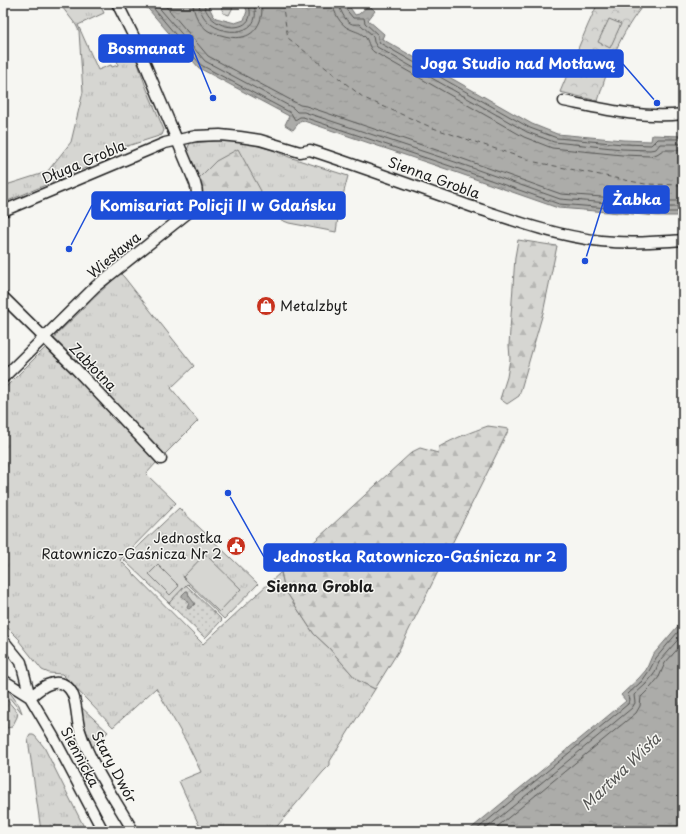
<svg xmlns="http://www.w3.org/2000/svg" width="686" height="834" viewBox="0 0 686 834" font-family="'Playpen Sans',sans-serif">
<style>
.grass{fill:url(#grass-tufts);stroke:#797977}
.forest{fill:url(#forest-firs);stroke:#797977}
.park{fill:url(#park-crowns);stroke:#797977}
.garden{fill:url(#garden-dots);stroke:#797977}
.pitch{fill:#d6d6d2;stroke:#797977}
.water{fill:url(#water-ripples);stroke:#727271}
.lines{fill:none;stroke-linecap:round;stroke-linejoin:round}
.shore{stroke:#565654;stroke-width:1}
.ferry{stroke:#565654;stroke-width:1;stroke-dasharray:5 4;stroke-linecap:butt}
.street-casing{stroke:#1c1c1c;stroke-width:13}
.street{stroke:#f6f6f2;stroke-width:10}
.labels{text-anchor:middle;stroke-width:3;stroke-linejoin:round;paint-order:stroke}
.street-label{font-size:14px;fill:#1c1c1c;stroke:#f6f6f2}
.poi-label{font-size:14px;fill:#1c1c1c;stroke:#f6f6f2;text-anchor:start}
.neighbourhood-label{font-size:15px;font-weight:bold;fill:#1c1c1c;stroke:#f6f6f2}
.water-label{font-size:15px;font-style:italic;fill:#565654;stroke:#f6f6f2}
.leader{fill:none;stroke:#1d4ed8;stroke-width:1.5}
.callout-dot{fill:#1d4ed8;stroke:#f6f6f2;stroke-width:1.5}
.callout{fill:#1d4ed8;stroke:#1d4ed8;stroke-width:1.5}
.callout-label{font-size:15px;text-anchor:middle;font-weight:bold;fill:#fff}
</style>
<defs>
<pattern id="grass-tufts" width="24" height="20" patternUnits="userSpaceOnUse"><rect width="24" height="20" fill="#d6d6d2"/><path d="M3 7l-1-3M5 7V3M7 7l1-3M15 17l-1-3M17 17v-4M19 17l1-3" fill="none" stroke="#b7b7b4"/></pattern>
<pattern id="forest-firs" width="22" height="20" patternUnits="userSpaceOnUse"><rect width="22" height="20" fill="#d6d6d2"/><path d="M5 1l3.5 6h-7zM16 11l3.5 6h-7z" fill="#b7b7b4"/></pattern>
<pattern id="park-crowns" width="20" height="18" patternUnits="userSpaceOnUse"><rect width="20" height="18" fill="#d6d6d2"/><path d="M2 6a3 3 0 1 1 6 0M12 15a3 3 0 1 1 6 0" fill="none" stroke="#b7b7b4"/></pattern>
<pattern id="garden-dots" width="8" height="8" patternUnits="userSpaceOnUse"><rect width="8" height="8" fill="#d6d6d2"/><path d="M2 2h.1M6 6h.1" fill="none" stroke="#b7b7b4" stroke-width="1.8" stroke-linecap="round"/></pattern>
<pattern id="water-ripples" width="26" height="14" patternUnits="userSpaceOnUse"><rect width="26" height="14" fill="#acaca9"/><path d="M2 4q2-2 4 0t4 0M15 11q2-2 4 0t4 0" fill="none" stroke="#939391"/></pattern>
</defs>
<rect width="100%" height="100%" fill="#f6f6f2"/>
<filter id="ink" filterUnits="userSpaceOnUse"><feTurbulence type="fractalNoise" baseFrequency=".025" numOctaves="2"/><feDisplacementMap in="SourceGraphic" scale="8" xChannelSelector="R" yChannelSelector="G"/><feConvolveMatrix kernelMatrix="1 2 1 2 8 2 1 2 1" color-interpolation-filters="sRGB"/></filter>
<g filter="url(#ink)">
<path class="grass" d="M59,3H99L104,13L78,25L98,70L111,65L112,67L118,65L117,59L134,52L146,87L164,130L162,135L90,158L88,167L3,203V186L47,172L71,142L83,92L79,31L76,25Z
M218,3H231L233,7L229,15L223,13L221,5Z
M227,140L244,142L273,150L289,157L348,176L339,211L336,232L289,223L261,212L254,203L261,191L216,161L198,179L187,150L190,143Z
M120,273L124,277L194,366L171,388L198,421L163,456L55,344L54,340L56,335Z
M45,348L51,349L110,412L109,415L117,423L120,422L157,462L146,474L176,503L120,560L203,644L281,572L285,590L314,634L329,648L357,680L375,689L330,761V765L323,772L273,831H190L199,825L179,781L201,772L187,743L156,688L113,727L62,674L49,673L42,670L19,641L20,640L3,623V390Z
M179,508L258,584L224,619L188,584L169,603L124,560Z
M3,683L19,705L22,713L3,690Z
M3,698L7,700L18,713L17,717L12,727L7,728L3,726Z
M79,705L108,732L92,747L84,725V723Z
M30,735H33L35,736L44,747L86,831H41L28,739Z"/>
<path class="forest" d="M238,149L261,191L254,203L231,210L212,209L206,203L198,179L216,161Z
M518,240L557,246L543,313L519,396L507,404L500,399L507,377L510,359L509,345L515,257Z
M488,426L509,429L399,650L375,689L357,680L329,648L314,634L285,590L281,572L412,452L420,448L438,453L439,447C455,438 471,432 488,426Z"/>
<path class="park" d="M598,3H645C620,33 609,64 598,101L560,92C573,62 584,32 598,3Z"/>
<path class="garden" d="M186,585L222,620L205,638L169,603Z"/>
<path class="pitch" d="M609,19L621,24L610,48L598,42Z
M205,554L241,589L219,612L183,577Z
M158,565L179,586L170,595L149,574Z"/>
<path class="water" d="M143,3H207L213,15L216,18L235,23L244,20L247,11L244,3H347L355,15L359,14L369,5L375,11L368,20L384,34L382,39L532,124L557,134L623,140L651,141L652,135L683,136V216H657L558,208L458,173L301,120L293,130L285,125L289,116L199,68Z
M186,591H188L189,596L195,604L189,609L187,608L189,603L187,600L182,597V595Z
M683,620V831H468L626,701L621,695L639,678L646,670L652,656Z"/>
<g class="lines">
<path class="shore" d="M149,3L201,65L291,113L295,120L300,117H303L459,169L559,204L657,212H683
M155,3L205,61L293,108L297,112H304L461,164L560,199L657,207H683
M163,3L208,56L300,105L306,106L463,159L561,194L657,201H683
M193,3C193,13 199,24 207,30C211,33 216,34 221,35C237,40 253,39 260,21C262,14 263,10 260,3
M199,3C201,40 269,42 253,3
M204,3C207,33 262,37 248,3
M333,3C333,12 341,26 350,29C356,32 361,32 366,38C369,43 369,48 374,52L524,137L552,148L622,155L650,156L657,154L663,150H683
M339,3C339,9 345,20 350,23C353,25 357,24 360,24L373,36L374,42L377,47L527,132L554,142L622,149L650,150L656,149L660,144H683
M344,3V7L353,18H364L365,23L378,35V39L380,43L530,128L557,138L623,144L651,145L657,139H683
M475,831L628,704L630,700L628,694L642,681L649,671L656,658L683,626
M483,831L632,708L635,703L634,695L646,684L654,674L660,660L683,634
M492,831L636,713L640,706L641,697L651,687L659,677L665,663L683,643"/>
<path class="ferry" d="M282,3L288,38L364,98L433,128L535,162L645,184L683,185"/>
<defs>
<path id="street" d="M564,101C603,109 643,119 683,114
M3,211L165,143L196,136L220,135L240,137L260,140L300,152L310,150C365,168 419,188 473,207C515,221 557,236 601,241C629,244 656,242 683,240
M3,297L74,367L161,459
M3,378L96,286L189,212C197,202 199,195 195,183L133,35L117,3
M3,640L21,662L30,697L53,736L103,831
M3,680L30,697
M30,697C39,690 50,679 63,684C79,691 75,717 80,731C91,766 115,799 133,831"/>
</defs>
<use href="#street" class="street-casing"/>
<use href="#street" class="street"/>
</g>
</g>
<defs>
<symbol id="shop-disc" viewBox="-11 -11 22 22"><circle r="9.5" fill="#c8321e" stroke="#f6f6f2"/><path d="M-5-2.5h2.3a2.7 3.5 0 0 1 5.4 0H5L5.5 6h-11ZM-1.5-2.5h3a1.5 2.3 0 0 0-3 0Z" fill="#fff"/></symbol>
<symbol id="civic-disc" viewBox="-11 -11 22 22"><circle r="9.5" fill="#c8321e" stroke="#f6f6f2"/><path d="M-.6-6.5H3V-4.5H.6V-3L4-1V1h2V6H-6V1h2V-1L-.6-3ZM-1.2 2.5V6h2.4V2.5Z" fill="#fff"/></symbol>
</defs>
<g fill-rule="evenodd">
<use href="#shop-disc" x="255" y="295" width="22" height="22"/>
<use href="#civic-disc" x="225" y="535" width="22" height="22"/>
</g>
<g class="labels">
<g class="street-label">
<text transform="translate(84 162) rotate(-23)" y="5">Długa Grobla</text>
<text transform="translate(434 178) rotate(20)" y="5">Sienna Grobla</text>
<text transform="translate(114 255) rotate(-39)" y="5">Wiesława</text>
<text transform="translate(93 367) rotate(46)" y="5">Zabłotna</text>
<text transform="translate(80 757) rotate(62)" y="5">Siennicka</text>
<text transform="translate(114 767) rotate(62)" y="5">Stary Dwór</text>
</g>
<g class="poi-label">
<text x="280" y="311">Metalzbyt</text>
<text x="222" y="543" text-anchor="end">Jednostka<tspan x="222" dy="16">Ratowniczo-Gaśnicza Nr 2</tspan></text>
</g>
<g class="neighbourhood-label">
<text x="320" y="592">Sienna Grobla</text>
</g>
<g class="water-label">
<text transform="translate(621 772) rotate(-44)" y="5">Martwa Wisła</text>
</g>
</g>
<path class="leader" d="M213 98L193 49M657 103L623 64M585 261L604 200M69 249L92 205M228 493L264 557"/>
<g class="callout-dot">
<circle cx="213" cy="98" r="4"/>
<circle cx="657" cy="103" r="4"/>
<circle cx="585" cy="261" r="4"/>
<circle cx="69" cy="249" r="4"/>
<circle cx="228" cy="493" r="4"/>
</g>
<g class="callout">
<rect x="99" y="35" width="94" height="27" rx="4"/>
<rect x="413" y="50" width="210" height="27" rx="4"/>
<rect x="604" y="186" width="65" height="27" rx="4"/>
<rect x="92" y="192" width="253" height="27" rx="4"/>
<rect x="264" y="544" width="302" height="27" rx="4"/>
</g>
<g class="callout-label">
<text x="146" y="54">Bosmanat</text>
<text x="518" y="69">Joga Studio nad Motławą</text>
<text x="637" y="205">Żabka</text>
<text x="218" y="211">Komisariat Policji II w Gdańsku</text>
<text x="415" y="562">Jednostka Ratowniczo-Gaśnicza nr 2</text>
</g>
<rect width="686" height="834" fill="none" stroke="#f6f6f2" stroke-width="16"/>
<rect x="8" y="8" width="670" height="818" fill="none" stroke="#1c1c1c" stroke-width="1.5" filter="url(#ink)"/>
</svg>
